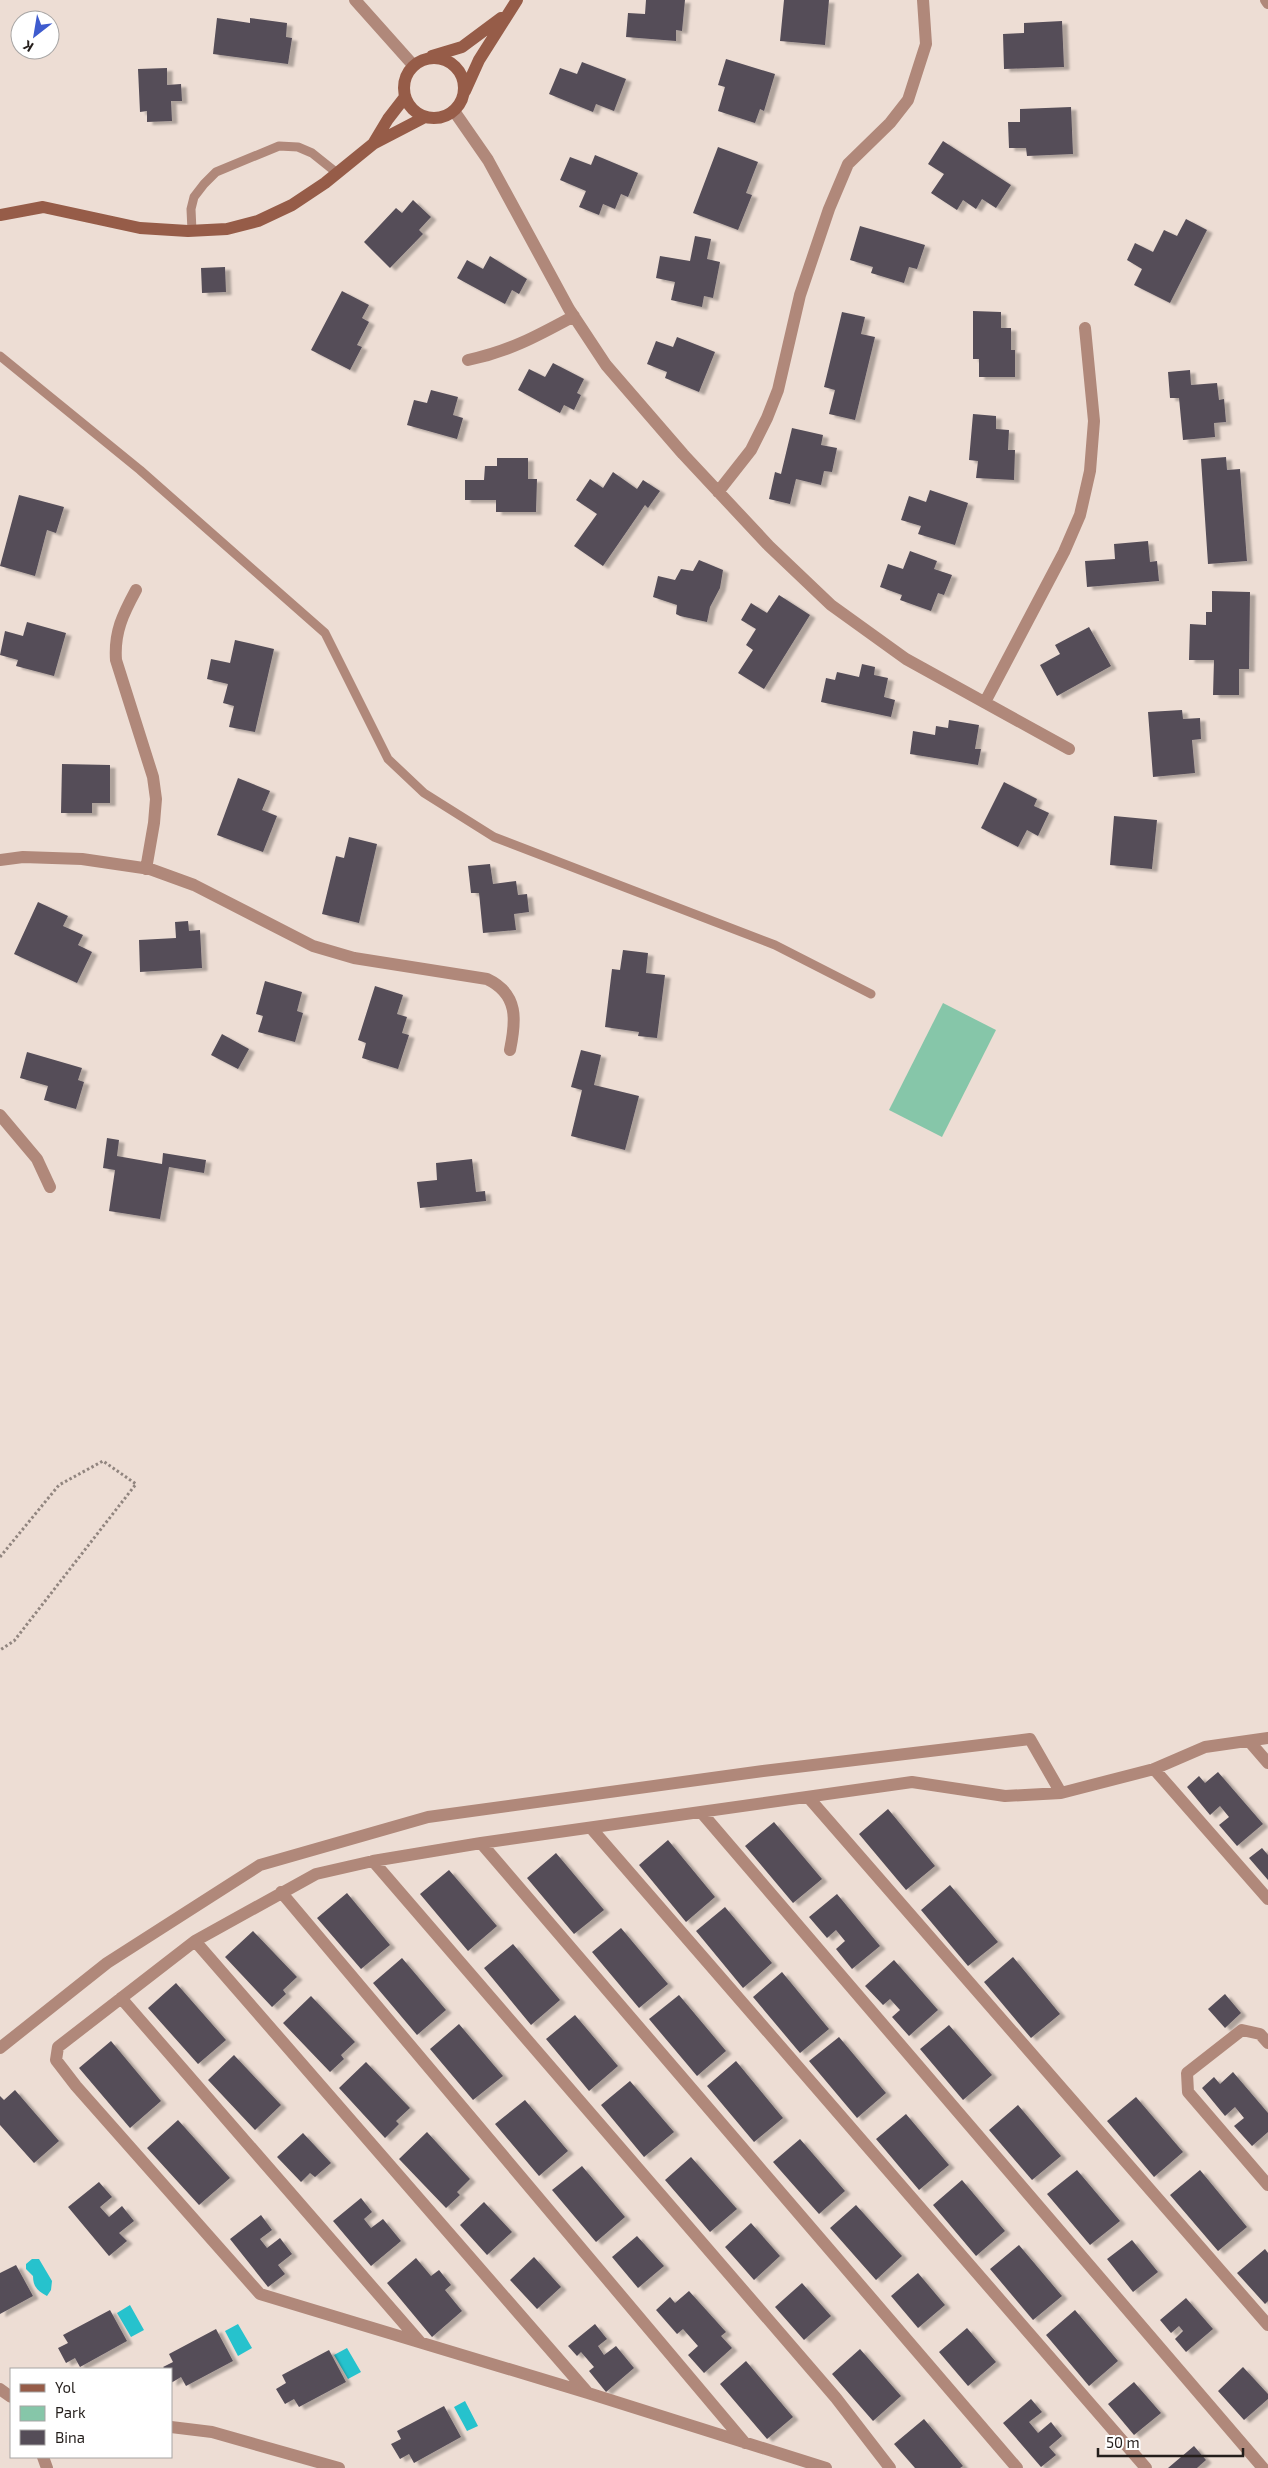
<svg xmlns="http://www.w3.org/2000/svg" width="1268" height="2468" viewBox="0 0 1268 2468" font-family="'Exo 2',sans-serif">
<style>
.green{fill:#86c6a9}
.water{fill:#26c2cd}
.building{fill:#554d58;filter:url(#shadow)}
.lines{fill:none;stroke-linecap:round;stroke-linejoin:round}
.path{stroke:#91857f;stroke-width:3;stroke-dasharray:2.5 2.5;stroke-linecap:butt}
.lane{stroke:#b0887a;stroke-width:9}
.street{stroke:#b0887a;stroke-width:12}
.secondary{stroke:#965c48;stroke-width:12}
</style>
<defs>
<filter id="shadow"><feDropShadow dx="5.5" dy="3" stdDeviation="1" flood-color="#0004"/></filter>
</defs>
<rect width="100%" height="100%" fill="#edddd4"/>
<path class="green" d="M943,1003L996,1030L942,1137L889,1110Z"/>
<path class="water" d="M32,2259H39L52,2281L51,2290L47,2296C38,2291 33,2287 33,2276L26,2269V2264Z
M130,2305L144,2330L131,2337L117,2313Z
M238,2324L252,2348L238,2356L225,2331Z
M347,2348L361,2372L348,2379L334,2355Z
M465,2401L478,2426L467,2431L454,2407Z"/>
<path class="building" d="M646,0H685L682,31L676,30V41L626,37L628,13L645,14Z
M784,0H829L825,45L780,41Z
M217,18L250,23V18L287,23L286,37L292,38L288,64L213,54Z
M1062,21L1064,67L1004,69L1003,34L1024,33V23Z
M726,59L775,74L764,111L760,109L755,123L718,111L725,87L718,85Z
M582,62L626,79L614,111L596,104L593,112L549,94L560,68L577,74Z
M167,68V85L181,84L182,101H171L172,121L147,122V111L140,112L138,69Z
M1071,107L1073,154L1027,156L1026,148H1009L1008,122H1020V109Z
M943,141L1011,185L996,208L982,199L976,209L963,200L957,210L931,193L944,174L928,164Z
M718,147L758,162L746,193L752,195L738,230L693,213Z
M595,155L638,173L628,197L621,194L615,209L603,204L599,215L579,207L586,191L560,180L570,157L591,165Z
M413,200L431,217L419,230L423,234L390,268L364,242L396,208L402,213Z
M1186,219L1207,230L1170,303L1134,285L1142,269L1127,260L1135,243L1153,252L1164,230L1177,236Z
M860,226L925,245L917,269L909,267L904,283L871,273L873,267L850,260Z
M695,236L711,239L707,259L720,262L713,298L704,296L702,307L671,300L675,282L656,278L660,256L690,261Z
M490,256L527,279L519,294L512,290L505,304L457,278L467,260L483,269Z
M225,267L226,292L202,293L201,268Z
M342,291L369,305L362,318L369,322L357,345L362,347L350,370L311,350Z
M973,311L1001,312V328H1011V350H1015V377H979V359H973Z
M842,312L865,317L861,334L875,337L855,420L829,414L835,390L824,387Z
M677,337L715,352L699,392L665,378L667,372L647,364L656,341L673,347Z
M553,363L584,379L577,393L581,395L574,410L564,405L560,413L518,390L529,369L545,377Z
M1190,370L1191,385L1217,383L1219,400L1224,399L1226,422L1214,423L1215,437L1183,440L1179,398H1170L1168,372Z
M431,390L458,397L453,415L463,418L457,439L407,425L414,400L427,403Z
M973,414L996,416V429L1009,430L1008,450H1015L1014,480L976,478L978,461L969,460Z
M792,428L823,435L821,445L837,448L832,472L824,471L821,485L796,479L790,504L769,499L775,472L781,474Z
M1226,457L1227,470L1240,469L1247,561L1208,564L1201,459Z
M497,458H528V479H537L536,512H496V500H465V480H484L485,466H497Z
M613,472L637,489L643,480L660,491L648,508L645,505L603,566L574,546L597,514L576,500L590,479L603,488Z
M930,490L968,503L955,545L918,534L921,526L901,520L909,496L926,502Z
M19,495L64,507L56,533L47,530L35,576L0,566Z
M1148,541L1150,562L1157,561L1159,581L1087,587L1085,561L1115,559L1114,544Z
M910,551L937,561L934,569L952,575L944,595L938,593L931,611L900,600L902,595L880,587L888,564L903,569Z
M699,560L723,570L720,588L710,607L707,622L680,616L676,614L677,605L653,597L658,576L675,580L681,569L693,571Z
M1212,591L1250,592L1249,669H1239V695H1213L1214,660H1189L1190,624L1206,625V612H1212Z
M779,595L810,615L764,689L738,673L753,650L746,645L756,629L741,620L751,603L767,613Z
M27,622L66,633L54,676L16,666L18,660L0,655L5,631L23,636Z
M1089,627L1111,666L1057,696L1040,665L1060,654L1055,645Z
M235,640L274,649L255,732L229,727L234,706L223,703L228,684L207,679L211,659L230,663Z
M862,664L875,667L874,675L888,678L884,697L895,700L891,717L821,702L826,678L835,680L837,672L859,677Z
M1182,710L1183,719L1200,718L1201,739L1192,740L1195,773L1153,777L1148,712Z
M949,720L979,725L975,749H981L978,765L910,754L913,731L935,735L936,726L948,728Z
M62,764L110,765V803H92V813H61Z
M238,778L270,791L262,810L277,816L263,852L217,835Z
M1004,782L1037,799L1034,806L1049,813L1038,836L1027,830L1018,847L981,828Z
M1114,816L1157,820L1152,869L1110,865Z
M349,837L377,844L359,923L322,914L336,856L344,858Z
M490,864L493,884L516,881L518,895L527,894L529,912L514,914L516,930L483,933L479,893H471L468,866Z
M38,902L68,916L63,926L83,935L78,945L92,952L77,983L14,954Z
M188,921L189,931L200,930L202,968L140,972L139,940L176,938L175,922Z
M623,950L648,953L646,973L665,975L657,1038L638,1036L639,1032L605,1027L612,969L620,970Z
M265,981L302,992L297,1011L303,1013L295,1042L258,1032L263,1016L256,1014Z
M375,986L403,995L397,1014L407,1017L402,1033L409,1035L398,1069L362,1058L366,1043L358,1040Z
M222,1034L249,1049L238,1069L211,1055Z
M581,1050L601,1055L594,1085L639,1096L625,1150L571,1136L582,1090L571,1087Z
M27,1052L82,1068L78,1080L84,1082L76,1109L44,1100L48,1086L20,1078Z
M107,1138L119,1140L117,1156L162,1164L163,1153L206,1160L204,1173L169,1167L160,1219L109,1211L115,1170L103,1168Z
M472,1159L476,1192L485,1191L486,1201L420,1208L417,1182L437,1180L436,1163Z
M1218,1772L1263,1824L1237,1846L1219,1825L1229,1817L1220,1806L1210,1815L1187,1787L1199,1776L1205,1783Z
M888,1809L935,1866L906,1890L859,1834Z
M774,1822L822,1879L793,1903L745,1846Z
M668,1840L715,1897L686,1922L639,1865Z
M1262,1848L1268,1855V1880L1249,1858Z
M556,1853L604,1910L574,1934L527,1878Z
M449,1870L497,1926L468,1951L420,1894Z
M950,1885L998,1942L968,1966L921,1910Z
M347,1893L390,1945L361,1969L317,1918Z
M837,1894L880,1946L852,1969L836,1949L845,1941L836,1930L827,1938L809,1917Z
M725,1907L772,1963L743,1988L696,1931Z
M621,1928L668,1984L639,2008L592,1952Z
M253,1931L297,1977L283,1990L286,1994L272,2007L225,1957Z
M513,1944L560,2000L531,2025L484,1968Z
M1013,1957L1060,2014L1031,2038L984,1982Z
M402,1958L446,2010L417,2035L373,1983Z
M894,1960L938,2010L909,2036L892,2017L900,2010L890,1999L883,2005L865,1986Z
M782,1972L829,2029L800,2053L753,1997Z
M176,1983L226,2040L198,2064L148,2008Z
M1225,1994L1241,2013L1225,2028L1208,2009Z
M679,1995L726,2051L697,2076L649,2019Z
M311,1996L355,2042L341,2055L344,2059L330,2072L283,2023Z
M575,2015L618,2066L589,2091L546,2039Z
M459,2024L503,2076L473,2100L430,2049Z
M949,2025L992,2075L963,2100L920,2049Z
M839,2037L886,2093L857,2118L809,2061Z
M111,2041L161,2101L130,2128L79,2068Z
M234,2055L281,2105L255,2130L208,2080Z
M736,2061L783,2118L754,2142L707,2086Z
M366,2062L410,2108L396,2121L399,2124L385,2138L339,2088Z
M1233,2072L1268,2113V2132L1252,2146L1234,2126L1244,2118L1235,2107L1225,2116L1202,2088L1214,2077L1220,2084Z
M630,2081L674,2132L644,2157L601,2105Z
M15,2090L59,2141L34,2163L0,2125V2096L4,2100Z
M1136,2097L1183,2152L1154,2177L1107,2121Z
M525,2100L568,2151L539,2176L495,2124Z
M1018,2105L1061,2156L1032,2180L989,2130Z
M906,2114L949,2165L919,2190L876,2139Z
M178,2120L230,2178L199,2205L147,2148Z
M427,2132L470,2179L457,2192L460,2195L446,2208L399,2159Z
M303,2133L331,2163L315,2177L310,2173L301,2182L277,2157Z
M800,2139L845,2191L819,2214L773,2162Z
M691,2157L737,2209L710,2232L665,2180Z
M582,2166L625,2217L596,2242L552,2190Z
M1077,2170L1120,2221L1090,2245L1047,2194Z
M1200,2170L1247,2227L1218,2251L1170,2195Z
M962,2180L1005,2231L976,2256L933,2205Z
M99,2182L112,2197L100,2207L109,2217L122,2206L134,2221L119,2233L127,2241L109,2256L68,2207Z
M361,2198L372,2212L364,2219L371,2228L383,2219L401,2241L371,2266L333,2221Z
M484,2202L512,2232L487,2255L460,2225Z
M856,2205L902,2256L876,2280L830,2228Z
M261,2215L272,2230L260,2239L267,2248L280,2238L292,2254L278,2265L285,2274L268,2287L230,2239Z
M751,2223L780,2256L754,2280L725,2247Z
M637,2236L664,2266L638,2288L612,2257Z
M1132,2240L1158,2272L1133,2292L1107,2259Z
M1019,2245L1062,2296L1033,2320L990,2269Z
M1265,2249L1268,2253V2301L1265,2304L1237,2273Z
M534,2257L561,2287L537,2309L510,2280Z
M416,2258L431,2276L439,2270L451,2285L445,2290L462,2311L432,2337L387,2283Z
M16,2265L33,2296L0,2314V2273Z
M918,2273L945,2305L918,2328L891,2296Z
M802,2283L831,2316L804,2340L775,2307Z
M689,2291L726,2332L721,2336L732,2348L704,2373L688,2355L698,2346L683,2329L677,2334L656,2310L670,2297L675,2303Z
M1186,2298L1213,2329L1186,2352L1175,2339L1183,2331L1179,2326L1171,2333L1160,2320Z
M110,2310L127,2341L80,2367L75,2358L66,2363L58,2348L68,2343L63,2335Z
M1075,2310L1118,2361L1089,2386L1046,2335Z
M595,2324L607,2339L598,2346L604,2355L616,2346L634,2368L606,2392L589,2371L594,2367L581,2352L577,2356L568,2346Z
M967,2328L996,2362L968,2386L939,2352Z
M216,2329L233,2361L186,2386L181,2377L171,2383V2369H165L163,2367L173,2362L169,2354Z
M860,2349L901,2396L873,2421L832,2374Z
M329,2350L346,2382L299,2407L294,2399L285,2404L276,2389L286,2383L282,2375Z
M746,2361L793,2417L767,2439L720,2384Z
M1243,2367L1268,2394V2399L1244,2420L1218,2391Z
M1134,2382L1161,2413L1134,2435L1108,2404Z
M1031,2399L1042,2412L1029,2422L1038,2433L1051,2422L1062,2436L1049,2447L1056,2455L1041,2467L1003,2423Z
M444,2406L461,2437L414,2463L409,2454L400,2459L391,2444L401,2439L397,2431Z
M924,2419L963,2466L960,2468H915L894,2444Z
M1194,2446L1206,2460L1197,2468H1168Z"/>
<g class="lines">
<path class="path" d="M0,1557L59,1485L103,1461L136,1484L14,1641L0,1650"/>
<path class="lane" d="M192,231L191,209L194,197L204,184L216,172L279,146L298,147L312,153L337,173
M0,356L140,470L325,633L388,759L424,793L494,837L775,945L871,994"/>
<path class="street" d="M355,0L413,65
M1266,0L1268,3
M454,111L488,160L569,309L606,365L683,454L769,546L831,605L906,659L1069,749
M468,360C510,351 537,336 574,316
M718,492L751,450L767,418L778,390L800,295L829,209L848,164L890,123L908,100L926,44L923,0
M136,590C123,614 114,632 116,660L153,777L156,799L154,823L146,869
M985,702L1064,552L1080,515L1090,471L1094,421L1085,328
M0,860L23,857L82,859L150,869L194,885L313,946L354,958L487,979C519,994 516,1021 510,1050
M0,1115L37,1159L50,1187
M1249,1741L1268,1763
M1154,1769L1268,1899
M808,1797L1268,2325
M701,1812L1263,2468
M591,1828L1146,2468
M481,1843L1017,2468
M373,1861L836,2398L890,2468
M281,1892L745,2443
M195,1941L588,2393
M121,1998L420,2342
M1268,2043L1260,2034L1242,2030L1187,2073L1188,2092L1268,2185
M0,2048L107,1963L260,1865L428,1817L763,1771L1030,1739L1061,1793
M0,2389L11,2397
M171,2427L212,2432L339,2468
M43,2457L47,2468
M826,2468L588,2393L260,2294L76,2086L56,2060L58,2047L195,1941L316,1874L373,1861L481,1843L912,1782L1005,1796L1061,1793L1154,1769L1205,1747L1268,1738"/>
<path class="secondary" d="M432,56L462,47L501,18
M404 88a30 30 0 1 1 60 0a30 30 0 1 1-60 0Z
M465,91L479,60L517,0
M373,144L388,119L405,97
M0,215L43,207L140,228L188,231L227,229L258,221L292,205L325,183L373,144L425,117"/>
</g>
<rect x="10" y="2368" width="162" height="90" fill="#ffffff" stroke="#a7a5a4"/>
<rect x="20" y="2384" width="25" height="8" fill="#965c48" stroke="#a7a5a4"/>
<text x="55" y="2393" font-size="15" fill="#241e1b">Yol</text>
<rect x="20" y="2406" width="25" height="15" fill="#86c6a9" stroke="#a7a5a4"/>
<text x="55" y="2418" font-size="15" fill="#241e1b">Park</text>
<rect x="20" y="2430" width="25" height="15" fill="#554d58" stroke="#a7a5a4"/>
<text x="55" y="2443" font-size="15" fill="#241e1b">Bina</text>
<g transform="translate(35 35) rotate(211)"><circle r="24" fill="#ffffff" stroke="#a7a5a4"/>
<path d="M0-4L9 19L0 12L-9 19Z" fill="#3e5bce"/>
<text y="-8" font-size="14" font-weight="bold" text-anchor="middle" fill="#241e1b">K</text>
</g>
<path d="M1098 2448v8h145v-8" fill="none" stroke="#241e1b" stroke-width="2.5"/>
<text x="1106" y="2448" font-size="15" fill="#241e1b" stroke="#ffffff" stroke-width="4" paint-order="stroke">50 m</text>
</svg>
